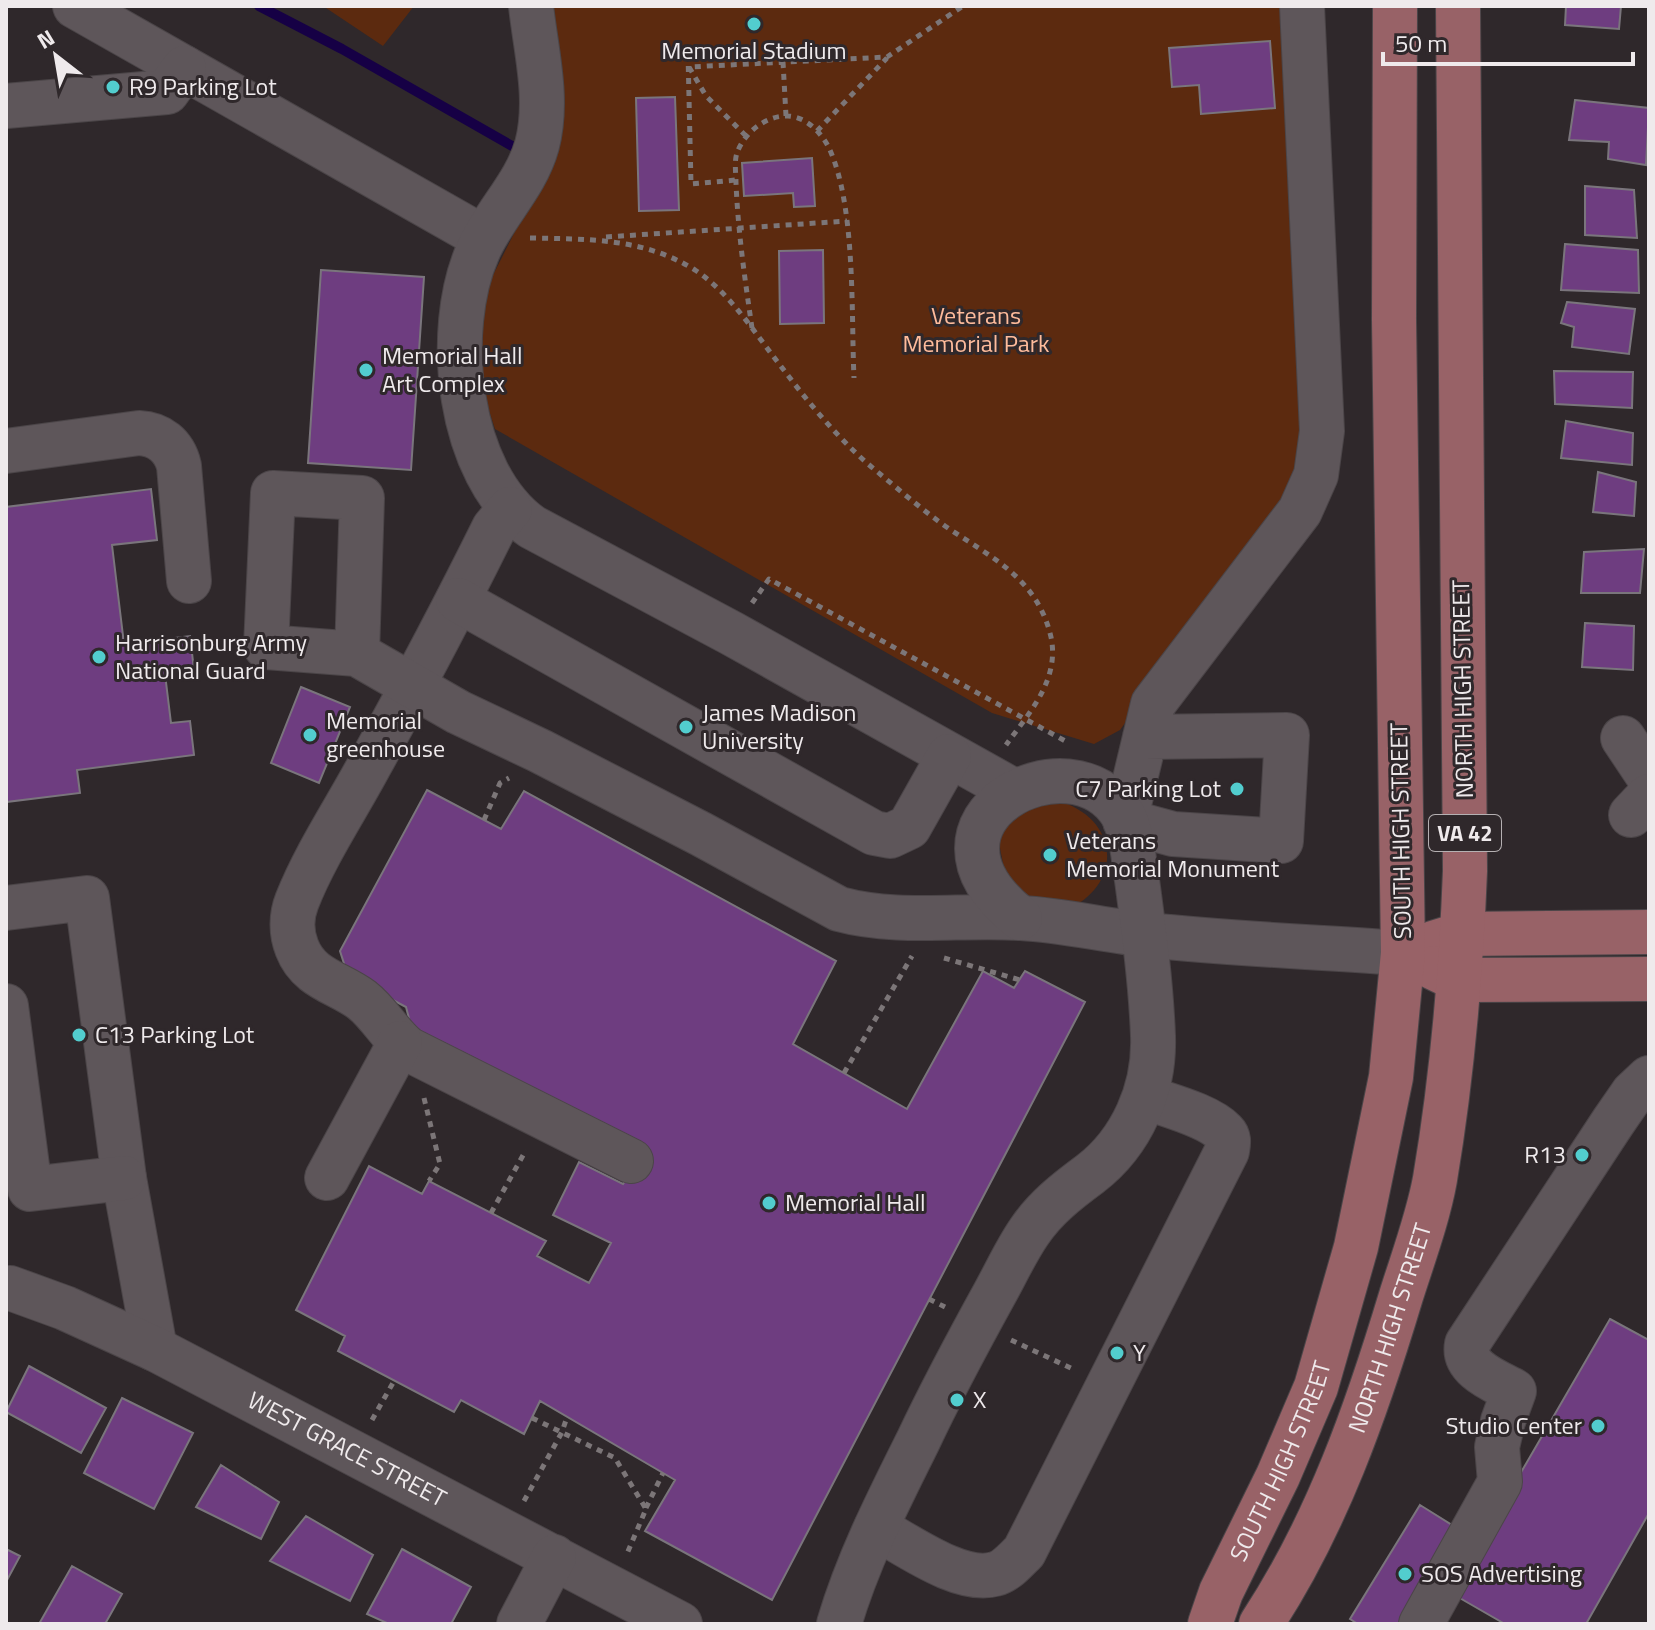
<svg xmlns="http://www.w3.org/2000/svg" width="1655" height="1630" viewBox="0 0 1655 1630" font-family="'Titillium Web',sans-serif">
<style>
.green{fill:#5c2a0f}
.lines{fill:none;stroke-linecap:round;stroke-linejoin:round}
.stream{stroke:#160045;stroke-width:10}
.building{fill:#6e3d80;stroke:#7a757c;stroke-width:2}
.minor-casing{stroke:#4b4548;stroke-width:46}
.major-casing{stroke:#4b4548;stroke-width:46}
.path{stroke:#7c7678;stroke-width:5;stroke-dasharray:6 6;stroke-linecap:butt}
.minor{stroke:#5e565a;stroke-width:44}
.major{stroke:#986267;stroke-width:44}
.poi-dot{fill:#52cdce;stroke:#2f282b;stroke-width:3}
.labels{text-anchor:middle;stroke-width:6;stroke-linejoin:round;paint-order:stroke}
.shield{fill:#2f282b;stroke:#b5b0b2;stroke-width:2}
.shield-label{font-size:22px;font-weight:bold;fill:#efeaec}
.poi-label{font-size:24px;fill:#efeaec;stroke:#2f282b;text-anchor:start}
.park-label{font-size:24px;fill:#febb9b;stroke:#2f282b}
.street-label{font-size:24px;fill:#efeaec;stroke:#2f282b}
</style>
<rect width="100%" height="100%" fill="#2f282b"/>
<path class="green" d="M323,6H414L383,46Z
M553,6H1284L1305,422L1297,466L1285,501L1120,730L1094,744L992,713L495,429L476,371L485,291L555,152L563,120Z
M1062,802C1121,822 1122,886 1066,910L1008,889L999,843L1005,829L1029,806Z"/>
<g class="lines">
<path class="stream" d="M259,6L342,49L512,146"/>
</g>
<path class="building" d="M1566,6H1621L1619,29L1565,25Z
M1270,41L1275,108L1201,114L1199,85L1172,87L1169,48Z
M675,97L679,210L639,211L636,98Z
M1575,100L1649,108L1646,165L1608,159L1609,142L1569,140Z
M812,158L815,206L794,207L793,193L744,196L742,163Z
M1585,186L1634,190L1637,238L1585,235Z
M1565,244L1638,250L1639,293L1561,290Z
M823,250L824,323L780,324L779,251Z
M321,270L424,277L411,470L308,463Z
M1567,302L1635,309L1629,354L1572,347L1574,327L1561,323Z
M1554,371L1633,372L1632,408L1555,404Z
M1566,421L1633,433L1632,465L1561,458Z
M1598,472L1636,482L1634,516L1593,512Z
M151,489L157,540L112,545L124,644L190,636L194,670L165,674L171,723L190,721L194,755L77,770L80,793L6,802V507Z
M1644,549L1640,593H1581L1584,552Z
M1585,623L1634,626L1633,670L1582,667Z
M301,687L350,707L319,783L271,763Z
M427,790L501,829L524,791L836,961L793,1044L907,1109L983,971L1014,988L1025,971L1085,1002L772,1600L645,1531L675,1480L540,1401L524,1434L461,1400L454,1412L338,1351L345,1336L296,1310L369,1166L422,1194L429,1181L546,1241L537,1256L589,1283L611,1243L553,1215L579,1162L623,1184L643,1155L414,1038L406,1007L348,976L340,951Z
M1610,1319L1649,1340V1513L1586,1624H1505L1451,1593Z
M29,1366L106,1408L81,1453L6,1412Z
M122,1398L193,1433L154,1509L84,1473Z
M221,1465L279,1502L261,1539L196,1507Z
M1420,1505L1460,1530L1403,1624H1358L1350,1619Z
M306,1516L373,1555L350,1601L270,1561Z
M6,1549L20,1556L6,1582Z
M402,1549L471,1587L451,1624H389L367,1614Z
M72,1566L122,1594L105,1624H39Z"/>
<g class="lines">
<defs>
<g id="minor">
<path d="M75,6L484,238"/>
<path d="M531,6C536,52 549,99 537,145C526,185 494,214 478,251C443,330 457,474 532,527L731,633L1014,791"/>
<path d="M6,106L167,92L184,68"/>
<path d="M6,451L139,433C159,434 174,445 179,466L189,581"/>
<path d="M510,509L494,528C454,609 412,688 369,766C346,809 315,855 297,901C291,916 291,933 297,948C309,979 338,982 362,1000C380,1014 390,1035 408,1049L631,1161"/>
<path d="M458,600L874,833L890,836L909,827L949,756"/>
<path d="M357,654L362,498L273,493L266,647L357,654L458,712L540,751L701,834L839,909C898,925 961,914 1021,918C1064,920 1106,931 1148,935C1233,944 1318,947 1403,953"/>
<path d="M1145,737L1287,735L1281,841L1173,834L1125,821L1153,704L1300,511L1316,475L1322,431L1302,6"/>
<path d="M1623,738L1649,777"/>
<path d="M1631,815L1649,796"/>
<path d="M6,908L87,898L124,1178L155,1349"/>
<path d="M6,1006L30,1189L124,1178"/>
<path d="M327,1178L400,1043"/>
<path id="s1" d="M10,1288L65,1308L155,1349L680,1624"/>
<path d="M876,1528C906,1544 960,1584 995,1574C1007,1571 1015,1560 1024,1552L1227,1151C1228,1144 1230,1138 1224,1132C1208,1115 1166,1105 1145,1097"/>
<path d="M519,1624L554,1557"/>
<path d="M839,1624C858,1560 888,1501 918,1441C942,1390 969,1340 996,1291C1007,1271 1016,1251 1029,1232C1045,1208 1067,1191 1090,1174C1132,1142 1155,1089 1153,1036C1151,984 1144,932 1137,880C1133,859 1133,834 1123,815C1072,730 897,820 1020,918"/>
<path d="M1421,1624L1500,1482L1497,1447L1503,1421L1514,1391C1496,1381 1462,1369 1467,1344L1613,1122L1633,1093L1649,1078"/>
</g>
<g id="major">
<path d="M1433,943L1462,934L1649,932"/>
<path d="M1434,968L1459,980L1649,979"/>
<path id="s2" d="M1210,1624L1221,1592L1278,1476L1316,1387L1356,1247L1391,1077L1403,953L1394,320L1395,6"/>
<path id="s3" d="M1261,1624C1327,1524 1367,1409 1401,1296C1413,1258 1428,1218 1435,1179C1452,1078 1461,974 1465,871L1458,6"/>
</g>
</defs>
<use href="#minor" class="minor-casing"/>
<use href="#major" class="major-casing"/>
<path class="path" d="M688,54L691,184L736,180
M783,62L786,116
M817,131L887,58
M746,136L706,96L689,67L887,57L963,6
M606,237L847,221
M530,238C588,239 644,238 695,270C730,293 754,332 780,365C807,401 839,440 874,469C897,488 920,508 945,526C990,557 1037,577 1051,637C1060,680 1029,713 1006,745
M752,328C745,280 738,232 736,183C736,174 734,161 737,153C744,133 766,115 788,116C806,117 821,132 829,148C856,206 851,313 854,378
M752,603L769,579L1069,743
M484,820L500,783L509,778
M944,958L1020,980
M844,1073L912,956
M424,1098L440,1164L429,1181
M491,1213L526,1150
M929,1299L945,1307
M1011,1340L1075,1370
M532,1418L615,1458L646,1509L626,1556
M372,1420L394,1381
M524,1501L562,1432L567,1417
M646,1508L663,1473"/>
<use href="#minor" class="minor"/>
<use href="#major" class="major"/>
</g>
<g class="poi-dot">
<circle cx="754" cy="24" r="8"/>
<circle cx="113" cy="87" r="8"/>
<circle cx="366" cy="370" r="8"/>
<circle cx="99" cy="657" r="8"/>
<circle cx="686" cy="727" r="8"/>
<circle cx="310" cy="735" r="8"/>
<circle cx="1237" cy="789" r="8"/>
<circle cx="1050" cy="855" r="8"/>
<circle cx="79" cy="1035" r="8"/>
<circle cx="1582" cy="1155" r="8"/>
<circle cx="769" cy="1203" r="8"/>
<circle cx="1117" cy="1353" r="8"/>
<circle cx="957" cy="1400" r="8"/>
<circle cx="1598" cy="1426" r="8"/>
<circle cx="1405" cy="1574" r="8"/>
</g>
<g class="labels">
<rect class="shield" x="1429" y="815" width="72" height="36" rx="6"/>
<g class="shield-label">
<text x="1465" y="841">VA 42</text>
</g>
<g class="poi-label">
<text x="754" y="59" text-anchor="middle">Memorial Stadium</text>
<text x="129" y="95">R9 Parking Lot</text>
<text x="382" y="364">Memorial Hall<tspan x="382" dy="28">Art Complex</tspan></text>
<text x="115" y="651">Harrisonburg Army<tspan x="115" dy="28">National Guard</tspan></text>
<text x="702" y="721">James Madison<tspan x="702" dy="28">University</tspan></text>
<text x="326" y="729">Memorial<tspan x="326" dy="28">greenhouse</tspan></text>
<text x="1221" y="797" text-anchor="end">C7 Parking Lot</text>
<text x="1066" y="849">Veterans<tspan x="1066" dy="28">Memorial Monument</tspan></text>
<text x="95" y="1043">C13 Parking Lot</text>
<text x="1566" y="1163" text-anchor="end">R13</text>
<text x="785" y="1211">Memorial Hall</text>
<text x="1133" y="1361">Y</text>
<text x="973" y="1408">X</text>
<text x="1582" y="1434" text-anchor="end">Studio Center</text>
<text x="1421" y="1582">SOS Advertising</text>
</g>
<g class="park-label">
<text x="976" y="324">Veterans<tspan x="976" dy="28">Memorial Park</tspan></text>
</g>
<g class="street-label">
<text transform="translate(1463 689) rotate(-91)" y="8">NORTH HIGH STREET</text>
<text transform="translate(1401 831) rotate(-91)" y="8">SOUTH HIGH STREET</text>
<text dy="8" stroke="none"><textPath href="#s3" startOffset="324">NORTH HIGH STREET</textPath></text>
<text dy="8" stroke="none"><textPath href="#s1" startOffset="374">WEST GRACE STREET</textPath></text>
<text dy="8" stroke="none"><textPath href="#s2" startOffset="178">SOUTH HIGH STREET</textPath></text>
</g>
</g>
<rect width="1655" height="1630" fill="none" stroke="#efeaec" stroke-width="16"/>
<g transform="translate(56 56) rotate(329)" stroke="#2f282b" stroke-width="6" paint-order="stroke">
<path d="M0-6L14 30L0 20L-14 30Z" fill="#efeaec"/>
<text y="-12" font-size="22" font-weight="bold" text-anchor="middle" fill="#efeaec">N</text>
</g>
<path d="M1383 52v12h250v-12" fill="none" stroke="#efeaec" stroke-width="4"/>
<text x="1395" y="52" font-size="24" fill="#efeaec" stroke="#2f282b" stroke-width="6" paint-order="stroke">50 m</text>
</svg>
